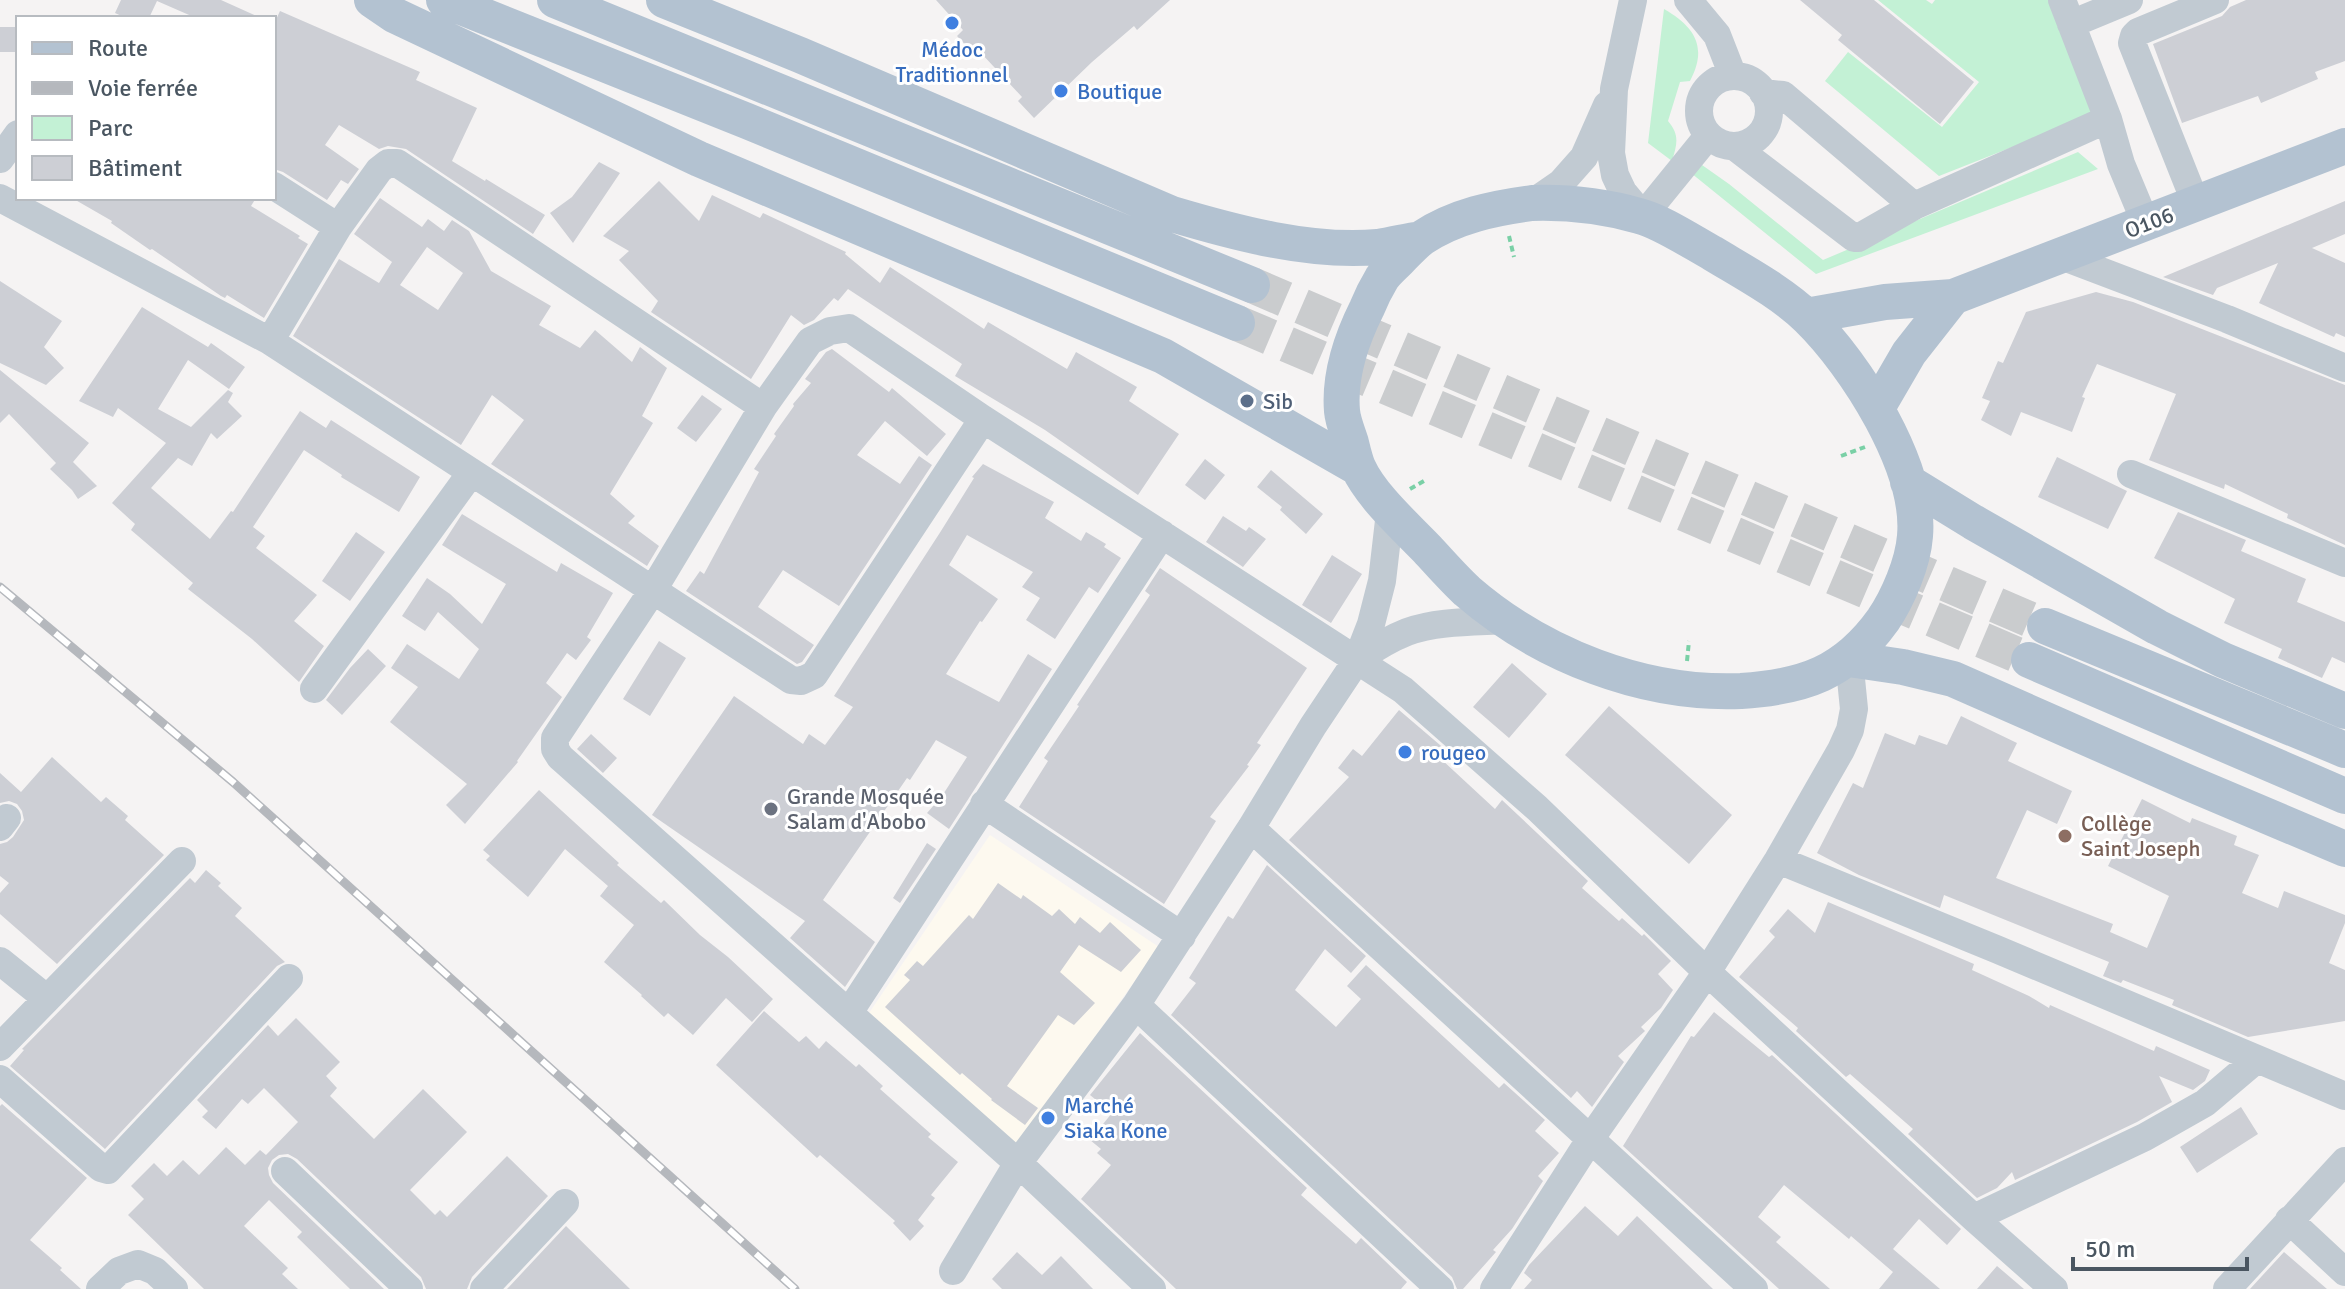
<svg xmlns="http://www.w3.org/2000/svg" width="2345" height="1289" viewBox="0 0 2345 1289" font-family="Signika,sans-serif">
<style>
.commercial{fill:#fdf9ef}
.green{fill:#c3f1d5}
.building{fill:#cdcfd5;fill-rule:evenodd}
.lines{fill:none;stroke-linecap:round;stroke-linejoin:round}
.major-tunnel{stroke:#caccce;stroke-width:36;stroke-dasharray:36 18;stroke-linecap:butt}
.path{stroke:#7ad0a6;stroke-width:4;stroke-dasharray:6 4;stroke-linecap:butt}
.minor{stroke:#c1cad2;stroke-width:28}
.major{stroke:#b3c2d1;stroke-width:36}
.rail-casing{stroke:#b5b8bd;stroke-width:9}
.rail{stroke:#fff;stroke-width:6;stroke-dasharray:18;stroke-linecap:butt}
.shop-dot{fill:#3f7fe0;stroke:#fff;stroke-width:3}
.service-dot{fill:#5c6f8a;stroke:#fff;stroke-width:3}
.worship-dot{fill:#6b7280;stroke:#fff;stroke-width:3}
.education-dot{fill:#8d6e63;stroke:#fff;stroke-width:3}
.labels{text-anchor:middle;stroke-width:6;stroke-linejoin:round;paint-order:stroke}
.shop-label{font-size:22px;fill:#366cbe;stroke:#fff;text-anchor:start}
.street-label{font-size:22px;fill:#4a5661;stroke:#fff}
.service-label{font-size:22px;fill:#4e5e75;stroke:#fff;text-anchor:start}
.worship-label{font-size:22px;fill:#5b616d;stroke:#fff;text-anchor:start}
.education-label{font-size:22px;fill:#785e54;stroke:#fff;text-anchor:start}
</style>
<rect width="100%" height="100%" fill="#f5f3f3"/>
<path class="commercial" d="M990,835L1159,947L1016,1147L869,1013Z"/>
<path class="green" d="M1878,0H1926L1932,4L1935,0H2052L2096,114L1939,176L1825,81L1848,52L1942,127L1979,82Z
M1664,9C1695,27 1708,47 1690,81L1680,82L1668,121C1680,135 1677,144 1672,161L1648,143Z
M2078,152L2098,169L1816,274L1691,173L1702,165L1729,184L1823,260Z"/>
<path class="building" d="M121,0H221L261,18H196L157,1L149,18H126L115,13Z
M936,0H1170L1137,30L1134,26L1092,62L1034,118L1018,101L1022,97L981,53L977,57L957,36L963,30Z
M1800,0H1874L1974,82L1940,124L1838,40L1842,35Z
M2246,0H2345V61L2315,72L2318,79L2261,103L2258,96L2182,123L2153,44L2222,16L2230,7Z
M280,11L420,72L416,80L477,108L452,161L485,181L486,179L545,215L533,234L406,149L388,146L379,149L339,125L325,145L359,169L348,184L341,180L327,200L283,172L274,169V24Z
M0,27H18V52H0Z
M599,162L620,173L573,243L550,213L572,197Z
M659,181L699,221L712,195L760,218L763,213L846,252L845,254L880,283L890,267L984,329L988,322L1067,369L1076,352L1137,387L1129,401L1179,434L1138,495L1045,430L955,376L962,364L848,289L838,301L834,298L814,320L804,325L791,315L751,379L651,312L658,301L619,260L629,251L603,236Z
M72,198H256L251,206L300,236L298,238L308,244L264,318L227,295L225,298L221,296L152,249L150,250L111,223L112,221Z
M380,198L422,227L428,219L444,231L452,220L469,231L491,271L551,306L539,325L580,348L595,330L632,362L640,347L667,368L642,416L653,423L610,494L635,516L628,523L659,546L647,566L491,464L524,420L492,395L461,445L293,336L339,259L379,283L392,262L354,234ZM427,247L463,273L438,310L400,285Z
M2345,201V234L2312,248L2345,263V337L2336,333L2334,337L2259,303L2278,263L2217,288L2213,295L2163,277Z
M0,281L62,321L44,347L64,368L46,385L0,363Z
M2096,292L2133,302L2345,385V545L2287,518L2288,514L2225,484L2224,489L2149,460L2176,394L2097,364L2082,397L2085,398L2072,432L2021,412L2011,436L1981,420L1990,401L1982,398L1998,361L2003,363L2026,312Z
M142,307L208,347L211,343L245,367L229,389L188,360L158,409L191,427L228,390L233,393L228,402L242,416L217,439L211,433L192,466L178,458L151,488L210,539L231,511L233,512L300,411L326,428L331,420L420,477L399,512L341,477L342,475L304,450L253,527L265,536L256,548L317,595L294,621L324,646L299,682L252,639L188,589L193,583L131,530L135,524L112,503L166,443L118,408L113,417L79,401Z
M832,349L889,392L892,388L946,434L927,456L885,421L857,455L900,484L919,456L932,465L839,606L783,570L758,607L814,645L802,662L797,664L686,591L700,571L704,574L759,472L754,469L776,436L774,434L794,406L793,404L811,383L805,379L826,352Z
M0,370L89,443L73,462L97,486L78,499L72,490L50,469L56,463L9,414L0,423Z
M702,395L722,409L696,442L677,428Z
M2057,457L2127,491L2108,529L2038,497Z
M1205,459L1225,475L1205,500L1185,485Z
M983,464L1054,502L1045,518L1081,541L1086,532L1106,544L1104,547L1121,558L1098,593L1089,587L1055,639L1026,620L1040,598L1022,587L1033,572L967,535L949,565L998,599L982,622L980,621L946,674L999,702L1028,654L1052,669L949,829L927,813L942,796L967,757L936,740L910,780L907,778L823,900L875,942L845,987L790,938L805,921L652,815L734,696L803,744L809,734L825,745L853,707L834,696L941,531L974,478L972,477Z
M1271,470L1323,514L1306,534L1280,510L1282,507L1257,487Z
M2178,512L2246,540L2241,551L2306,579L2297,602L2345,622V663L2332,657L2322,678L2278,658L2282,649L2224,623L2235,599L2154,558Z
M462,514L557,572L561,563L613,593L587,637L591,640L576,660L567,653L546,683L562,697L517,761L518,762L465,824L446,805L467,784L390,722L418,687L391,668L407,644L459,679L479,649L438,612L425,631L402,616L427,578L450,594L482,624L506,584L442,545Z
M1223,516L1246,531L1249,527L1266,539L1243,567L1206,542Z
M356,532L385,552L350,601L322,581Z
M1332,555L1362,574L1331,623L1302,605Z
M1160,568L1307,668L1257,743L1261,745L1247,765L1249,766L1210,817L1216,821L1164,904L1019,807L1048,761L1044,758L1079,706L1077,705L1150,595L1145,591Z
M659,641L686,658L650,716L623,699Z
M368,649L386,666L342,715L326,700L350,668Z
M1512,663L1547,694L1509,738L1473,707Z
M1609,706L1732,815L1689,864L1565,755Z
M1399,710L1447,751L1441,759L1495,809L1502,800L1588,881L1582,888L1619,921L1622,918L1642,936L1644,934L1671,961L1658,974L1673,990L1661,1008L1641,1027L1645,1031L1618,1056L1624,1062L1592,1107L1577,1091L1571,1098L1289,840L1349,777L1338,768L1353,749L1362,756Z
M1961,716L2017,743L2008,761L2072,791L2057,824L2027,810L1996,878L2113,924L2110,932L2147,948L2169,896L2108,866L2142,799L2190,823L2192,818L2237,836L2234,845L2259,855L2242,893L2278,908L2284,891L2345,915V923L2329,963L2345,970V1021L2248,1037L2172,1005L2174,1000L2123,980L2121,983L2103,976L2109,962L1944,895L1940,908L1859,875L1817,853L1853,783L1863,788L1885,733L1915,745L1919,735L1947,745Z
M591,734L617,758L603,773L577,749Z
M52,757L101,802L106,797L128,816L125,820L164,855L57,964L0,914V893L9,883L0,876V844L7,842L13,837L24,820L22,811L17,804L9,801L0,803V773L21,792Z
M539,790L619,863L617,865L661,903L664,900L700,935L728,957L773,999L752,1022L726,998L693,1035L668,1013L664,1017L641,996L642,995L604,962L634,925L600,896L608,886L565,849L528,897L486,860L490,856L483,850Z
M927,843L936,849L900,903L893,898Z
M1267,865L1366,956L1351,973L1325,949L1295,990L1336,1027L1361,999L1347,986L1366,965L1499,1088L1504,1083L1545,1120L1535,1131L1559,1153L1538,1176L1543,1181L1512,1229L1493,1250L1496,1252L1463,1289H1457L1452,1277L1171,1015L1196,983L1189,978L1228,916L1233,919Z
M206,870L221,883L218,886L242,908L235,916L285,962L277,966L105,1149L10,1066L24,1050L22,1049L190,878L195,883Z
M998,883L1021,899L1023,895L1052,916L1059,909L1075,924L1080,917L1100,933L1110,922L1141,950L1121,972L1079,945L1060,972L1095,1003L1074,1025L1058,1015L1007,1086L1038,1108L1025,1125L991,1100L992,1099L962,1073L960,1075L885,1007L910,980L904,975L917,961L923,966L969,915L973,919Z
M1828,902L1974,964L1972,970L2029,996L2049,1008L2050,1005L2154,1051L2156,1046L2210,1070L2205,1081L2193,1090L2159,1076L2172,1102L2137,1122L2015,1180L2012,1172L1997,1188L1977,1198L1908,1134L1913,1129L1850,1074L1846,1077L1796,1031L1798,1028L1739,977L1775,937L1769,931L1788,909L1815,933Z
M764,1011L799,1042L806,1036L819,1049L826,1041L856,1067L859,1064L883,1086L880,1089L931,1134L928,1137L958,1162L931,1195L935,1198L918,1220L924,1226L910,1241L893,1223L895,1221L820,1155L817,1158L716,1065Z
M1714,1012L1769,1057L1772,1055L1961,1229L1947,1245L1919,1219L1893,1249L1940,1289H1879L1893,1272L1851,1236L1849,1239L1784,1185L1758,1217L1781,1237L1776,1242L1830,1289H1779L1623,1146L1691,1036L1694,1037Z
M296,1018L340,1062L326,1076L337,1088L330,1096L374,1139L423,1089L467,1132L410,1190L435,1215L440,1210L447,1217L507,1156L548,1196L472,1277L467,1289H426L421,1277L297,1159L288,1154L279,1155L272,1160L268,1168L269,1175L273,1183L384,1289H350L297,1237L302,1232L269,1200L244,1226L288,1268L282,1274L298,1289H204L128,1215L144,1199L131,1186L154,1163L167,1176L183,1160L199,1175L226,1147L245,1165L260,1150L266,1155L298,1122L264,1088L248,1104L242,1099L216,1129L202,1117L208,1111L197,1100L268,1025L278,1036Z
M1140,1033L1307,1188L1301,1195L1356,1244L1361,1238L1407,1282L1401,1289H1176L1081,1199L1111,1165L1097,1153L1101,1149L1090,1140L1112,1113L1090,1095Z
M2,1104L87,1178L30,1240L62,1268L60,1270L81,1289H0V1106Z
M2241,1107L2258,1134L2197,1173L2180,1147Z
M1585,1206L1618,1236L1637,1216L1713,1289H1524L1532,1280L1524,1273L1529,1265Z
M566,1226L630,1289H507Z
M1017,1252L1042,1275L1061,1256L1093,1289H1002L992,1279Z
M2284,1252L2327,1289H2250Z
M1997,1266L2024,1289H1977Z"/>
<g class="lines">
<path class="major-tunnel" d="M1252,285L2045,626
M1237,323L2029,660"/>
<path class="path" d="M1509,236L1514,257
M1841,456L1865,447
M1410,489L1424,481
M1687,661L1689,641"/>
<path class="minor" d="M1633,0L1614,89L1611,153L1615,175L1623,192L1643,216L1708,136
M1688,0L1717,35L1733,76
M2071,24L2129,0
M1699 111a35 35 0 1 1 70 0a35 35 0 1 1-70 0Z
M1763,93L1783,95L1914,206
M2108,119L2121,164L2146,224
M1735,147L1854,238H1858L1914,206L2108,119L2062,0
M0,159L18,134
M274,186L338,227
M0,198L270,341L791,680L801,681L814,675L983,419
M1532,203L1561,183L1584,157L1607,105
M2196,204L2132,43L2134,36L2138,32L2215,0
M2061,256L2227,319L2345,368
M270,341L338,227L379,170L388,163H397L763,407
M2131,474L2345,563
M1357,660C1373,649 1389,639 1407,632C1437,621 1475,622 1507,620
M314,689L471,473
M984,804L1182,936
M0,827L7,818
M1251,828L1754,1289
M1778,860L1996,949L2345,1096
M0,961L46,998
M1136,1005L1440,1289
M850,1011L1162,534
M0,1047L182,861
M0,1079L101,1168L108,1170L289,978
M285,1171L409,1289
M1974,1218L2145,1137L2205,1103L2257,1059
M2289,1220L2345,1272
M953,1271L1018,1163L1136,1005L1251,828L1313,726L1357,660L1371,624L1382,581L1390,512
M100,1289L119,1271L138,1264L155,1271L174,1289
M484,1289L565,1203
M1152,1289L1018,1163L560,757L555,749V738L653,590L763,407L810,341L830,331L849,328L983,419L1403,690L1537,808L1707,972L1974,1218L2054,1289
M1494,1289L1591,1138L1707,972L1778,860L1841,750L1850,730L1854,709L1849,659
M2227,1289L2345,1161"/>
<path class="major" d="M372,0L394,15L699,159L1163,356L1358,468
M444,0L747,121L1237,323
M555,0L1252,285
M664,0L800,55L1172,214C1236,233 1310,253 1378,247C1392,245 1407,241 1421,239
M1532,203C1567,202 1604,206 1639,216C1660,221 1692,242 1712,253C1745,273 1781,292 1808,318C1856,365 1921,467 1915,536C1913,563 1898,598 1883,620C1845,673 1804,687 1741,691C1643,695 1541,655 1467,591C1453,578 1440,563 1427,549C1405,526 1371,496 1358,467C1355,460 1353,451 1351,443C1348,433 1343,422 1342,411C1339,375 1351,340 1367,308C1371,298 1376,288 1382,278C1386,272 1393,266 1399,260C1406,253 1414,244 1422,238C1455,216 1494,208 1532,203Z
M1806,316L1885,302L1953,297L2345,146
M1877,408L1909,353L1953,297
M1908,482L1973,522L2157,627L2223,660L2345,711
M2045,626L2345,750
M1849,659L1903,667L1953,679L2189,783L2345,849
M2029,660L2345,796"/>
<defs>
<path id="rail" d="M0,587L233,782L795,1289"/>
</defs>
<use href="#rail" class="rail-casing"/>
<use href="#rail" class="rail"/>
</g>
<g class="shop-dot">
<circle cx="952" cy="23" r="8"/>
<circle cx="1061" cy="91" r="8"/>
<circle cx="1405" cy="752" r="8"/>
<circle cx="1048" cy="1118" r="8"/>
</g>
<circle class="service-dot" cx="1247" cy="401" r="8"/>
<circle class="worship-dot" cx="771" cy="809" r="8"/>
<circle class="education-dot" cx="2065" cy="836" r="8"/>
<g class="labels">
<g class="shop-label">
<text x="952" y="57" text-anchor="middle">Médoc<tspan x="952" dy="25">Traditionnel</tspan></text>
<text x="1077" y="99">Boutique</text>
<text x="1421" y="760">rougeo</text>
<text x="1064" y="1113">Marché<tspan x="1064" dy="25">Siaka Kone</tspan></text>
</g>
<g class="street-label">
<text transform="translate(2149 222) rotate(-21)" y="8">O106</text>
</g>
<g class="service-label">
<text x="1263" y="409">Sib</text>
</g>
<g class="worship-label">
<text x="787" y="804">Grande Mosquée<tspan x="787" dy="25">Salam d'Abobo</tspan></text>
</g>
<g class="education-label">
<text x="2081" y="831">Collège<tspan x="2081" dy="25">Saint Joseph</tspan></text>
</g>
</g>
<rect x="16" y="16" width="260" height="184" fill="#ffffff" stroke="#b7bbc0" stroke-width="2"/>
<rect x="32" y="42" width="40" height="12" fill="#b3c2d1" stroke="#b7bbc0" stroke-width="2"/>
<text x="88" y="56" font-size="24" fill="#4a5661">Route</text>
<rect x="32" y="82" width="40" height="12" fill="#b5b8bd" stroke="#b7bbc0" stroke-width="2"/>
<text x="88" y="96" font-size="24" fill="#4a5661">Voie ferrée</text>
<rect x="32" y="116" width="40" height="24" fill="#c3f1d5" stroke="#b7bbc0" stroke-width="2"/>
<text x="88" y="136" font-size="24" fill="#4a5661">Parc</text>
<rect x="32" y="156" width="40" height="24" fill="#cdcfd5" stroke="#b7bbc0" stroke-width="2"/>
<text x="88" y="176" font-size="24" fill="#4a5661">Bâtiment</text>
<path d="M2073 1257v12h174v-12" fill="none" stroke="#4a5661" stroke-width="4"/>
<text x="2085" y="1257" font-size="24" fill="#4a5661" stroke="#ffffff" stroke-width="6" paint-order="stroke">50 m</text>
</svg>
